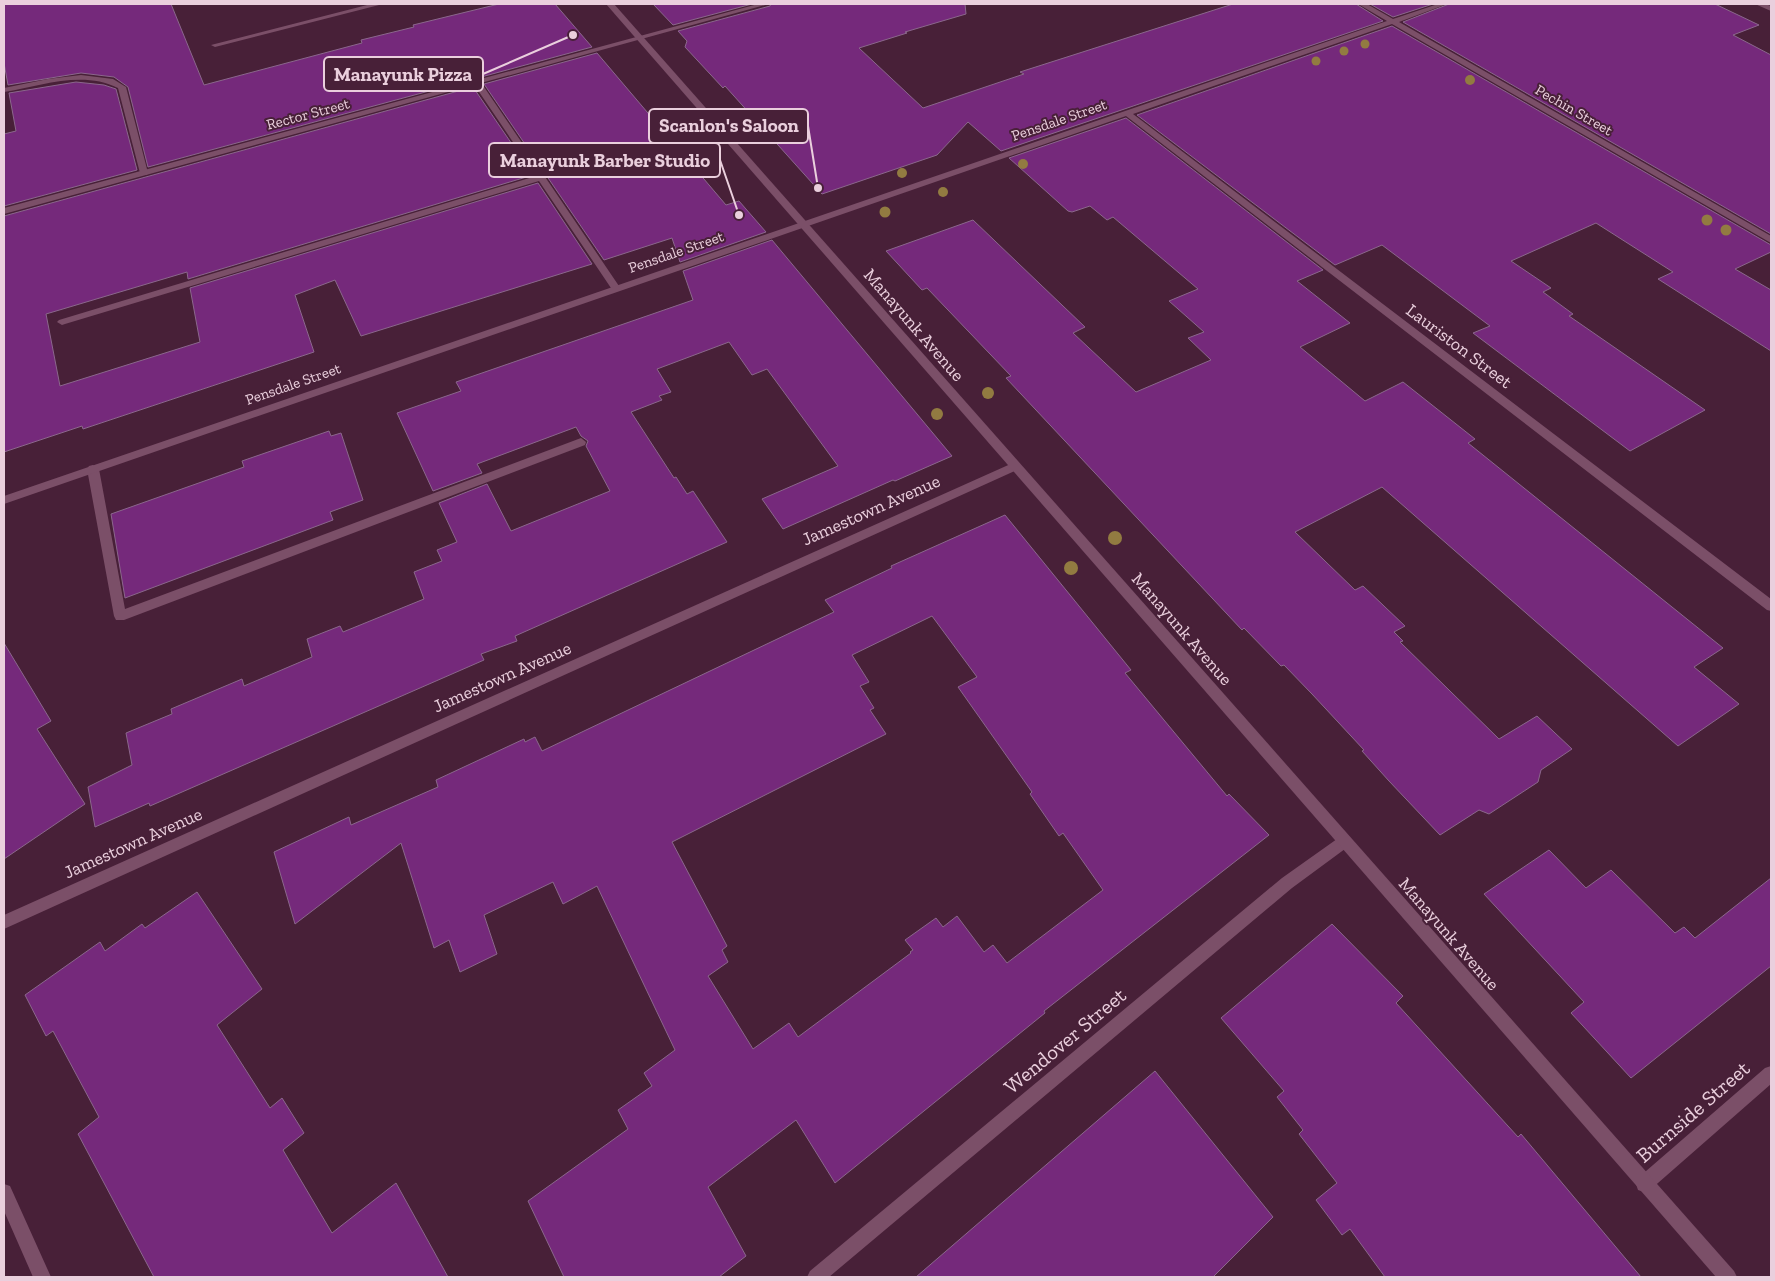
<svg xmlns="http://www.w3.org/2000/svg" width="1775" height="1281" viewBox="0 0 1775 1281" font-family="'Zilla Slab',serif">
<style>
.building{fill:#75297b;stroke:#8b678c;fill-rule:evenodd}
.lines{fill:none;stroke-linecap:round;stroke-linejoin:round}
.lane{fill:#7b4f68;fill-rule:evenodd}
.street{fill:#7b4f68;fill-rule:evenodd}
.secondary{fill:#7b4f68;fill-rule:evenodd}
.tree{fill:#927b41}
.labels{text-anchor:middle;stroke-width:4;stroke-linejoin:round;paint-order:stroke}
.far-street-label{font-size:15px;fill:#eacfdd;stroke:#482038}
.street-label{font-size:18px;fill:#eacfdd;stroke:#482038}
.near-street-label{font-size:21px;fill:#eacfdd;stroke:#482038}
.leader{fill:none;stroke:#eacfdd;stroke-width:2}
.callout-dot{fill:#eacfdd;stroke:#482038;stroke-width:2}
.callout{fill:#482038;stroke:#eacfdd;stroke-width:2}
.callout-label{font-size:19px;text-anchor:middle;font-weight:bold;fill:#eacfdd}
</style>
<rect width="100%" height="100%" fill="#482038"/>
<path class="building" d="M4,4H171L204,85L362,43L361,40L414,27L413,25L499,4H555L592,47L148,167L128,87L114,77L81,73L8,85L4,63Z
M653,4H752L673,25Z
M771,4H965L966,14L905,32L907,33L859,48L923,108L1024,74L1020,72L1233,4H1356L1383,21L1001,151L968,122L937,155L822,194L725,86L723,88L685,47L687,41L678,31L770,6Z
M1370,4H1433L1393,17Z
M1449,4H1715L1759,25L1733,35L1771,55V234L1403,22Z
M1392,26L1771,245V252L1735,269L1771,290V351L1658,279L1673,272L1596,223L1511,261L1551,288L1543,292L1573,314L1569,316L1705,410L1630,451L1473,333L1490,326L1382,245L1335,265L1137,115Z
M597,53L726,205L739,201L766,232L680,262L672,238L604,260L484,84Z
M76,82L104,85L116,89L137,170L4,206V134L16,131L9,93Z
M473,87L533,175L188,279L187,272L46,314L60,386L200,342L190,288L538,183L592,264L361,336L335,280L295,295L314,352L83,429L82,426L4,452V216Z
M1126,118L1323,270L1297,281L1350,323L1300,347L1365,401L1403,382L1475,439L1468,443L1723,648L1694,667L1739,704L1678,746L1382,487L1295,532L1355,590L1363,586L1405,626L1394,632L1403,641L1400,642L1499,739L1537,716L1572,749L1541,770L1538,782L1489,814L1479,810L1440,835L1389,781L1362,751L1364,750L1312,694L1284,665L1281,666L1244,628L1242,630L1006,378L1011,376L927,288L922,290L886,251L973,220L1085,327L1073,333L1136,392L1211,360L1188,338L1204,332L1169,301L1198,289L1113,217L1107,220L1090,206L1072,212L1068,211L1009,158Z
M772,240L952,456L895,481L893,480L783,529L762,499L838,466L767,369L752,375L729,342L657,369L671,392L659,396L662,400L631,412L674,478L676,477L687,494L693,491L727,542L515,636L517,641L481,654L484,660L150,806L149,803L95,827L88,787L132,765L126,733L172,714L171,709L242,679L244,686L312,657L307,639L340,626L343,632L424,599L414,572L442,561L437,550L457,542L439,503L487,484L511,531L610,491L586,446L588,441L581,436L576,427L477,464L482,473L433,491L397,413L461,391L456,382L693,300L683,271Z
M329,431L331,436L341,433L363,500L330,512L333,520L125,598L111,514L244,467L242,461Z
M1005,515L1131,670L1125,673L1227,796L1229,794L1269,835L1044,1011L1045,1013L835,1183L796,1120L708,1187L746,1256L719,1277H564L528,1201L628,1129L618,1110L652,1086L644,1073L675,1050L597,886L563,904L553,882L484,915L497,954L460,972L449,940L434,948L401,843L295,924L274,852L349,817L351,825L438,787L436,780L524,739L525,742L535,737L542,751L834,612L825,600L892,568L891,566ZM932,616L977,677L958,687L1032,792L1030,794L1059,836L1063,833L1103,890L1007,963L993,945L984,952L957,916L943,927L936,918L905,940L913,950L910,952L911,953L798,1037L789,1023L753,1049L708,976L728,962L722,950L727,946L672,842L886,734L870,710L874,708L860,686L869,682L852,655Z
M4,643L51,721L37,729L85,804L4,859Z
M1549,850L1586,888L1611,870L1675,933L1684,927L1695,938L1771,878V966L1631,1078L1571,1013L1584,1002L1484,894Z
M197,892L262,989L217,1025L270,1108L282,1098L304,1133L283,1150L332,1233L396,1183L448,1277H154L78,1134L99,1117L53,1031L46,1036L25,995L100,942L105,951L142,924L145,928Z
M1332,924L1403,996L1396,1003L1518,1137L1521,1134L1641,1277H1385L1350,1229L1342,1235L1316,1200L1337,1183L1299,1134L1303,1130L1277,1097L1284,1091L1221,1018Z
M1155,1071L1273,1217L1213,1277H916Z"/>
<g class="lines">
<path class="lane" d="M371,4H383L215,47L211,45Z
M81,75L113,79L126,87L148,173L147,175L140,173L118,88C83,70 40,86 4,92V88L48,79Z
M474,81H480L621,289L619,291H613L539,181L65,324L62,325L57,322L59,320L536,176L473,83Z
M581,438L586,442L585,445L124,620H116L114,616L87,469L89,466L93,465L99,469L125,609Z"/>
<path class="street" d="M758,4H769L4,214V208Z
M1358,4H1367L1393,19L1438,4H1447L1399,22L1771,236V243L1392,24L1133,114L1771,599V611L1767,610L1126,116L4,504V496L1387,21Z
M1755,4H1765L1771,6V11Z
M1015,462L1019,463L1021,466L1019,469L4,929V915Z
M1344,834L1349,836L1351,841L1349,846L1292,888L829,1277H807L810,1271L1282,878Z
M1771,1066V1084L1650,1190L1644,1192L1638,1190L1636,1184L1638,1178L1765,1068Z
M4,1184L10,1186L51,1277H33L4,1211Z"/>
<path class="secondary" d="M606,4H614L1734,1271L1737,1277H1716Z"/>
</g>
<g class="tree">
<circle cx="1365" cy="44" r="4.5"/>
<circle cx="1344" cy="51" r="4.5"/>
<circle cx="1316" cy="61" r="4.5"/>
<circle cx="1470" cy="80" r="5"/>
<circle cx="1023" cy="164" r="5"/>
<circle cx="902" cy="173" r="5"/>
<circle cx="943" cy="192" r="5"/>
<circle cx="885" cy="212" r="5.5"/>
<circle cx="1707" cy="220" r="5.5"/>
<circle cx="1726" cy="230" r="5.5"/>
<circle cx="988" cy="393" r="6"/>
<circle cx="937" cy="414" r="6"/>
<circle cx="1115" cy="538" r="7"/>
<circle cx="1071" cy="568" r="7"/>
</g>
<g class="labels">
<g class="far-street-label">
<text transform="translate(1574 110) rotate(30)" y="5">Pechin Street</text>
<text transform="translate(308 114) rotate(-15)" y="5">Rector Street</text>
<text transform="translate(1059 120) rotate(-19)" y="5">Pensdale Street</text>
<text transform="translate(676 252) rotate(-19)" y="5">Pensdale Street</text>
<text transform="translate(293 384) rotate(-19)" y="5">Pensdale Street</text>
</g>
<g class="street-label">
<text transform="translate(914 325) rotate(49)" y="6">Manayunk Avenue</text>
<text transform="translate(1459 346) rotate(37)" y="6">Lauriston Street</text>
<text transform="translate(871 510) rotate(-24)" y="6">Jamestown Avenue</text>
<text transform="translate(1182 629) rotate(49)" y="6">Manayunk Avenue</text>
<text transform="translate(502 677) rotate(-24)" y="6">Jamestown Avenue</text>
<text transform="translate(133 843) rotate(-24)" y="6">Jamestown Avenue</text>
<text transform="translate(1449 934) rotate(49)" y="6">Manayunk Avenue</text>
</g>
<g class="near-street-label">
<text transform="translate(1065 1041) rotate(-40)" y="7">Wendover Street</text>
<text transform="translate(1693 1112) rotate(-41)" y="7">Burnside Street</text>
</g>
</g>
<path class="leader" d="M573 35L483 74M818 188L808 126M739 215L720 160"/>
<g class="callout-dot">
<circle cx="573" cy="35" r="5"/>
<circle cx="818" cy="188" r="5"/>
<circle cx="739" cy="215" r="5"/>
</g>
<g class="callout">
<rect x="324" y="57" width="159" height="34" rx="5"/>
<rect x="649" y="109" width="159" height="34" rx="5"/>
<rect x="489" y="143" width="231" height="34" rx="5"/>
</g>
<g class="callout-label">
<text x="403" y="81">Manayunk Pizza</text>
<text x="729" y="132">Scanlon's Saloon</text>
<text x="605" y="167">Manayunk Barber Studio</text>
</g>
<rect width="1775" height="1281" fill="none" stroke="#eacfdd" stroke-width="10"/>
</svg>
